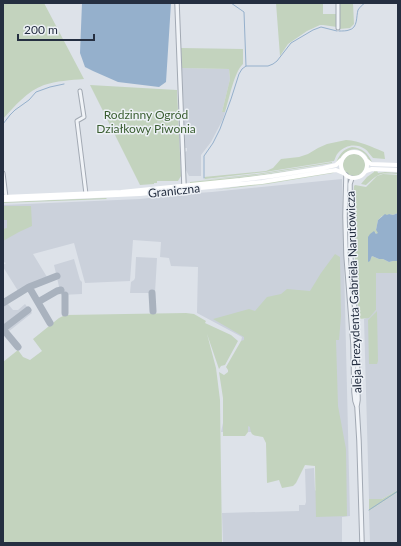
<svg xmlns="http://www.w3.org/2000/svg" width="401" height="546" viewBox="0 0 401 546" font-family="Lato,sans-serif">
<style>
.built{fill:#cbd1db}
.green{fill:#c3d3be}
.water{fill:#95b0cc}
.lines{fill:none;stroke-linecap:round;stroke-linejoin:round}
.stream{stroke:#95b0cc;stroke-width:1}
.taxiway{stroke:#a9b2be;stroke-width:7}
.minor-casing{stroke:#a2a9b3;stroke-width:5}
.tertiary-casing{stroke:#a2a9b3;stroke-width:5.5}
.minor{stroke:#f0f3f7;stroke-width:3}
.tertiary{stroke:#f0f3f7;stroke-width:3.5}
.secondary{stroke:#fff;stroke-width:4}
.labels{text-anchor:middle;stroke-width:3;stroke-linejoin:round;paint-order:stroke}
.park-label{font-size:12px;fill:#3a5e31;stroke:#edf1f6}
.street-label{font-size:12px;fill:#252f41;stroke:#edf1f6}
</style>
<rect width="100%" height="100%" fill="#dde2e9"/>
<path class="built" d="M182,68L229,69L230,79L222,112H225L223,119L211,142L201,155V176H189L186,170L185,152L187,151V148H185Z
M342,179L350,516L342,517V543H223L222,513L299,511V505H305L306,502L305,469L314,468L315,491L341,463L266,432H221L242,337L197,313L198,267L171,266L169,258L160,257L161,242L133,240L130,281L85,283L74,243L33,254L47,277L49,280L20,294L3,267V265L6,263L3,262V205L140,199L197,193L212,192Z
M136,257L157,258L155,293H130L131,282L134,280L135,278Z
M74,259L80,280L82,282V294L61,295L54,265Z
M376,273H398V490L380,500L369,499L364,319L369,317L376,310Z
M3,298L13,310H18L25,304L32,313L3,336Z
M398,492V543L378,542L370,543L369,511Z"/>
<path class="green" d="M3,3H44L84,79C71,80 56,81 44,85C27,91 15,106 3,119Z
M276,3H323V14H337V27L323,25H320L307,31L288,44L280,56Z
M339,3H353L354,24L350,28L339,29Z
M181,48L243,49V64C234,72 229,100 225,112H222L230,79L229,69L182,68Z
M90,85L177,90L181,176L178,181H157V183H154V184L140,185Z
M346,140C360,141 372,147 384,152L385,159L373,158C370,155 368,151 365,149C356,143 345,145 338,153C336,155 335,159 334,161L265,172L205,179L204,177L266,171L273,168L281,159L299,157L308,154L318,148L327,144Z
M352,147C362,148 368,153 372,162C368,160 368,157 365,154C355,144 343,151 338,162L336,163C339,155 343,149 352,147Z
M343 165a11 11 0 1 1 22 0a11 11 0 1 1-22 0Z
M332,162V163L255,175L194,181L257,174Z
M333,164L251,177L190,184V182L258,175Z
M374,170H377L378,173L385,172L398,173V174C379,173 380,172 366,185L361,184L367,177L374,172Z
M334,172L333,173L267,184L215,190Z
M383,174L398,175V213L393,215L389,214L388,215L382,216L378,220L376,230L378,232V234H376L375,232L371,258L372,256L379,259H383L389,262L393,261H398V273H376V310L369,318L359,319L355,263V217H353L354,186L355,185L366,187L377,176Z
M347,184H348L349,251L355,344L349,278L348,252Z
M106,198L107,199L3,203V202Z
M3,206H31L32,226L19,232L3,241V229L7,228V220H3Z
M335,254L340,257L341,316L339,340H336L338,406L346,449L347,516L316,517L315,466L305,465L296,483L293,486L282,488L279,480L267,483L266,443L263,437C254,435 251,437 250,427L248,426V432L245,436H223V398L219,372L224,375L228,372V370L226,367L241,341L244,340V337L213,319L249,309L255,311L267,297L281,294L287,289L310,291L321,273Z
M377,311L378,361L377,364H369L368,320Z
M186,313L194,314L206,321L205,323L231,335L238,341L225,365L221,366L219,369L207,334L216,368L220,400L222,543H3V362L18,350L23,357L30,360L42,351L33,339L59,318L65,315Z
M398,490V492L369,511V499H382Z"/>
<path class="water" d="M82,3H171L166,82L159,87L118,82L93,71L85,67L80,53Z
M398,213V261H393L389,262L383,259H379L372,256L371,258L370,261L368,262V237L370,234L374,231L376,234L378,233L376,230L378,220L385,214L387,215L389,214L393,215Z"/>
<g class="lines">
<path class="stream" d="M231,3L244,12L246,66
M339,31C342,31 347,31 349,30C358,28 356,17 358,10C360,7 362,5 365,3
M3,124L10,115L15,110L29,100L36,92L50,87L64,84
M204,178V156L213,143L220,129L231,99L239,74L242,69L246,66H268L273,64L277,61L291,43L313,30L321,27L337,31
M3,186L4,191
M369,510L398,491"/>
<path class="taxiway" d="M29,287L50,323
M152,293L153,311
M38,302L57,291L61,290
M3,303L29,287L57,276
M65,313V295
M3,329L28,310
M3,329L18,347"/>
<defs>
<path id="minor" d="M338,3V28
M80,91L84,117L77,121L86,194
M3,173L6,197"/>
<path id="tertiary" d="M177,3L184,186
M346,175L345,216L346,255L353,344L354,392L355,401L357,407L359,441L362,543
M352,178L350,184V247L357,337L358,400L357,406"/>
</defs>
<use href="#minor" class="minor-casing"/>
<use href="#tertiary" class="tertiary-casing"/>
<use href="#minor" class="minor"/>
<use href="#tertiary" class="tertiary"/>
<path class="secondary" d="M341 165a13 13 0 1 1 26 0a13 13 0 1 1-26 0Z
M366,160L371,164L398,165
M366,171L372,169L398,170
M3,197L121,192L240,180L272,176L323,168L336,165L341,160
M3,200L140,194L262,182L336,170L343,173"/>
</g>
<g class="labels">
<g class="park-label">
<text x="146" y="119">Rodzinny Ogród<tspan x="146" dy="14">Działkowy Piwonia</tspan></text>
</g>
<g class="street-label">
<text transform="translate(174 191) rotate(-6)" y="4">Graniczna</text>
<text transform="translate(354 292) rotate(-92)" y="4">aleja Prezydenta Gabriela Narutowicza</text>
</g>
</g>
<rect width="401" height="546" fill="none" stroke="#252f41" stroke-width="8"/>
<path d="M18 34v6h76v-6" fill="none" stroke="#252f41" stroke-width="2"/>
<text x="24" y="34" font-size="12" fill="#252f41" stroke="#edf1f6" stroke-width="3" paint-order="stroke">200 m</text>
</svg>
